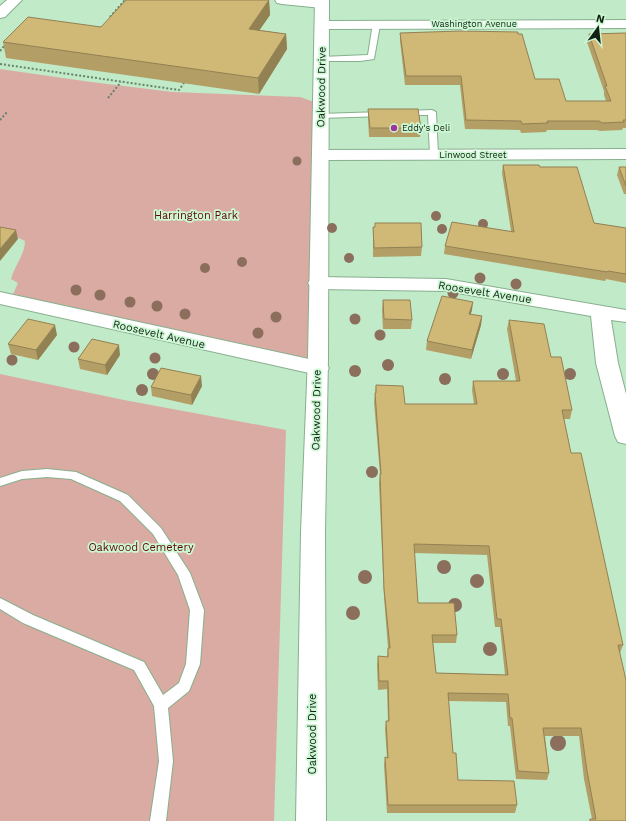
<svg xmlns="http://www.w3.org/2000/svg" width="626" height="821" viewBox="0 0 626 821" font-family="'Work Sans',sans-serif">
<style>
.green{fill:#d9aba3}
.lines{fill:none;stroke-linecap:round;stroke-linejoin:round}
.service-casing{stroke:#87af8e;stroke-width:2}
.minor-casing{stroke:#87af8e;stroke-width:2}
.tertiary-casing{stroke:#87af8e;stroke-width:2}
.path{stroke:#68836d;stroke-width:2;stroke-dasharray:2 2;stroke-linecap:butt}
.service{fill:#fff;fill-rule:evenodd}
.minor{fill:#fff;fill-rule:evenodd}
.tertiary{fill:#fff;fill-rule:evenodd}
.tree{fill:#8b6e5c}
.wall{fill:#b39e65;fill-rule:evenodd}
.shaded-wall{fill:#928153}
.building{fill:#d0b876;stroke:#928153;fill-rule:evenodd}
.poi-dot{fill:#9e3699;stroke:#cdf8d4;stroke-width:1.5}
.labels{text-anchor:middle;stroke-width:3.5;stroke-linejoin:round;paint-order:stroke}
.far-street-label{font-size:9px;fill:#122115;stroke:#cdf8d4}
.far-poi-label{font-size:9px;fill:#122115;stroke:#cdf8d4;text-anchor:start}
.street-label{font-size:11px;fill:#122115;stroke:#cdf8d4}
.park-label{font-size:11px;fill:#5f0803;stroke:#cdf8d4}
</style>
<rect width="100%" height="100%" fill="#c1eac8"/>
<path class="green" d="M0,69L91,82L173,92L300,97L320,104L318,368L11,299L18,283L11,279C15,265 25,254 25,241L0,229Z
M0,374L124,400L286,430L274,821H0Z"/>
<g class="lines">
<defs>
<path id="service" d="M373,23H379L380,25L374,59L360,61H321L317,59L321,57L368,55Z
M432,110L436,112L438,154L434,157L430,154L428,115H405L401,113L405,111Z
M382,112L386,114L385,116L320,118L316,116L320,114Z
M47,469L76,472L128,495L161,528L190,573L204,610L200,664L189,691L168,708L173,761L166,821H150L159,761L154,706L134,670L23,623L0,609V598L33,615L144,662L163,695L179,683L186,664L190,610L178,575L153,534L120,501L71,479L47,477L22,479L0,486V478L22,471Z"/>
<path id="minor" d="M7,0H22L5,17L0,18V6Z
M275,0H323L327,1L329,4L327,7L322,8L282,4L277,3Z
M626,20V28L322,29L317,28L315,25L317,22L322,21Z
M626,149V159L320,160L314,159L312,155L314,151L320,150Z
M318,277L446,279L626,310V322L611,320L618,363L626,394V444L618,442L615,436L596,363L591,316L446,291L318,289L311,287L308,283L311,279Z
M0,292L318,361L325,363L329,368L325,373L318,375L0,304Z"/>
<path id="tertiary" d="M315,0H329L328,357L325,532L326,821H296L301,532L308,357Z"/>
</defs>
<use href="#service" class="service-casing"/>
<use href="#minor" class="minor-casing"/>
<use href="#tertiary" class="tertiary-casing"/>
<path class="path" d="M110,17L125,0
M0,51L5,45
M0,64L179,90L184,83
M108,98L121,82
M0,120L8,111"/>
<use href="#service" class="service"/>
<use href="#minor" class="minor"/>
<use href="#tertiary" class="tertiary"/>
</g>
<g class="tree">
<circle cx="297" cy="161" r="4.5"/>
<circle cx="436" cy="216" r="5"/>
<circle cx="483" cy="224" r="5"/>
<circle cx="332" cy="228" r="5"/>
<circle cx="442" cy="229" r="5"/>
<circle cx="349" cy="258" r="5"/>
<circle cx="242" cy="262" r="5"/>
<circle cx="205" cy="268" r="5"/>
<circle cx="480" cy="278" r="5.5"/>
<circle cx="516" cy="284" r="5.5"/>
<circle cx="76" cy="290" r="5.5"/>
<circle cx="453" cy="293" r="5.5"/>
<circle cx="100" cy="295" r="5.5"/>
<circle cx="130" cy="302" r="5.5"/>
<circle cx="157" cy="306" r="5.5"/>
<circle cx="185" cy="314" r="5.5"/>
<circle cx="276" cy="317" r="5.5"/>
<circle cx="355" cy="319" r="5.5"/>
<circle cx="258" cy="333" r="5.5"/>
<circle cx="380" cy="335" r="5.5"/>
<circle cx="74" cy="347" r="5.5"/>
<circle cx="155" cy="358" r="5.5"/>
<circle cx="12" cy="360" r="5.5"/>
<circle cx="388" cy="365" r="6"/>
<circle cx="355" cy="371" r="6"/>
<circle cx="153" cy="374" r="6"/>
<circle cx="503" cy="374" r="6"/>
<circle cx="570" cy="374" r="6"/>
<circle cx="445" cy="379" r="6"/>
<circle cx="142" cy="390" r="6"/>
<circle cx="372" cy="472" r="6"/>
<circle cx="444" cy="567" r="7"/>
<circle cx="365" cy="577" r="7"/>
<circle cx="477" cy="581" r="7"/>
<circle cx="455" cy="605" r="7"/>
<circle cx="353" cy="613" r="7"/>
<circle cx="490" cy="649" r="7"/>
<circle cx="558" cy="743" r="8"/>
</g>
<path class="wall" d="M269,0L270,15L259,30L286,34L287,49L259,94L6,58L3,42Z
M400,33L535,79L566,101H606L604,95V91L587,42L589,34L626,33V128H623L622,130L600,131L597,130H547L546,132L521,133L520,130L465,129L460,85H405L400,41Z
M368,109L421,128L420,137H369L368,118Z
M503,165L540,167L594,223L626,228V283L606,279L605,281L444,254L445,246L511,231L502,173Z
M619,167H626V194H624L617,175Z
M375,223L422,247L421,256L373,257V227H375Z
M383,300L412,320L411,329H383L382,310Z
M472,310L470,315L482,316L481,325L471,359L426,350L427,341Z
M509,320L551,357L572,410L570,419H564L571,453L623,645L620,653L626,821H589L590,819H592L584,779L579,736H545L549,773L547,780L516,779L510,726H508L506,702L448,701L453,753L458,780L517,805L515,813H387L384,765L385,757L387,758L385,729L386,721H388L387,689L378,690L377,665L378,656L387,657L388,648L384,597L379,483L380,474L374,402L376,385L405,404H474L472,390L473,381H516L507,329ZM414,553L487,555L495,627H500L505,675L436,673L433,643H456L457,635L418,603Z
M57,335L38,360L11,354L8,344Z
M120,355L107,375L80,369L78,359Z
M202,386L192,405L152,396L151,387Z"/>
<path class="shaded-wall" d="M269,0L270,15L250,44L249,29Z
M286,34L287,49L259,94L258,78Z
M16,230L18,239L0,261V249Z
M473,302L472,310L468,323L469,314Z
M482,316L481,325L471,359L472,350Z
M55,325L57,335L38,360L36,350Z
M119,345L120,355L107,375L105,365Z
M201,376L202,386L192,405L191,395Z"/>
<path class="building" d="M126,0H269L249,29L286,34L258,78L3,42L28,17L101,27Z
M460,31L518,32V34H522L535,79H559L566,101H611L605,86H607L589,34L626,33V120H623L624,122L602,123L599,121H547L548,123L522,124L521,121L466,120L461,76H406L400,33Z
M368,109H418L421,128H370Z
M503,165H539L540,167H577L594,223L626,228V274L608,271L607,272L445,246L452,222L514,232Z
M619,167H626V186Z
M375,223H421L422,247L374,248L373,227H375Z
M0,227L16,230L0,249Z
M442,296L473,302L469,314L482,316L472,350L427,341Z
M383,300H410L412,320L384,319Z
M28,319L55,325L36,350L8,344Z
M509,320L544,324L551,357H561L572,410H562L571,453H581L623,645H618L626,680V821H590V819H596L587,771L581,728H543L549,773L518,771L512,718H510L508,694L448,693L453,753H456L458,780L514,781L517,805H388L385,757L388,758L386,721H389L388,681H379L378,656L388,657V648H390L384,589L380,474H381L375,393H376V385L403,386L405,404H477L473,381H520ZM414,544L489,546L497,619H501L508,675L436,673L432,635H457L454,603H418Z
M92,339L119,345L105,365L78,359Z
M161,368L201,376L191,395L151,387Z"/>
<circle class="poi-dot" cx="394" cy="128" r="4"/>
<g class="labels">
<g class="far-street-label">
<text x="474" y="27">Washington Avenue</text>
<text x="473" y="158">Linwood Street</text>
</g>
<g class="far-poi-label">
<text x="402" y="131">Eddy's Deli</text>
</g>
<g class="street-label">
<text transform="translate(321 87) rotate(-89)" y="4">Oakwood Drive</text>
<text transform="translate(485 292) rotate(9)" y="4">Roosevelt Avenue</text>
<text transform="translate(159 334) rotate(13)" y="4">Roosevelt Avenue</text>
<text transform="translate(316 410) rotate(-89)" y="4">Oakwood Drive</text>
<text transform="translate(312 734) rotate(-90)" y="4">Oakwood Drive</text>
</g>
<g class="park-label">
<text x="196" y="219">Harrington Park</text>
<text x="141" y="551">Oakwood Cemetery</text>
</g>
</g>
<g transform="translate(598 28) rotate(15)" stroke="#cdf8d4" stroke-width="3" paint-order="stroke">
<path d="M0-3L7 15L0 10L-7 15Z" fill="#122115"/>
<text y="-6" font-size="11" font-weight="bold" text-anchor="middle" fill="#122115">N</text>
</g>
</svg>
